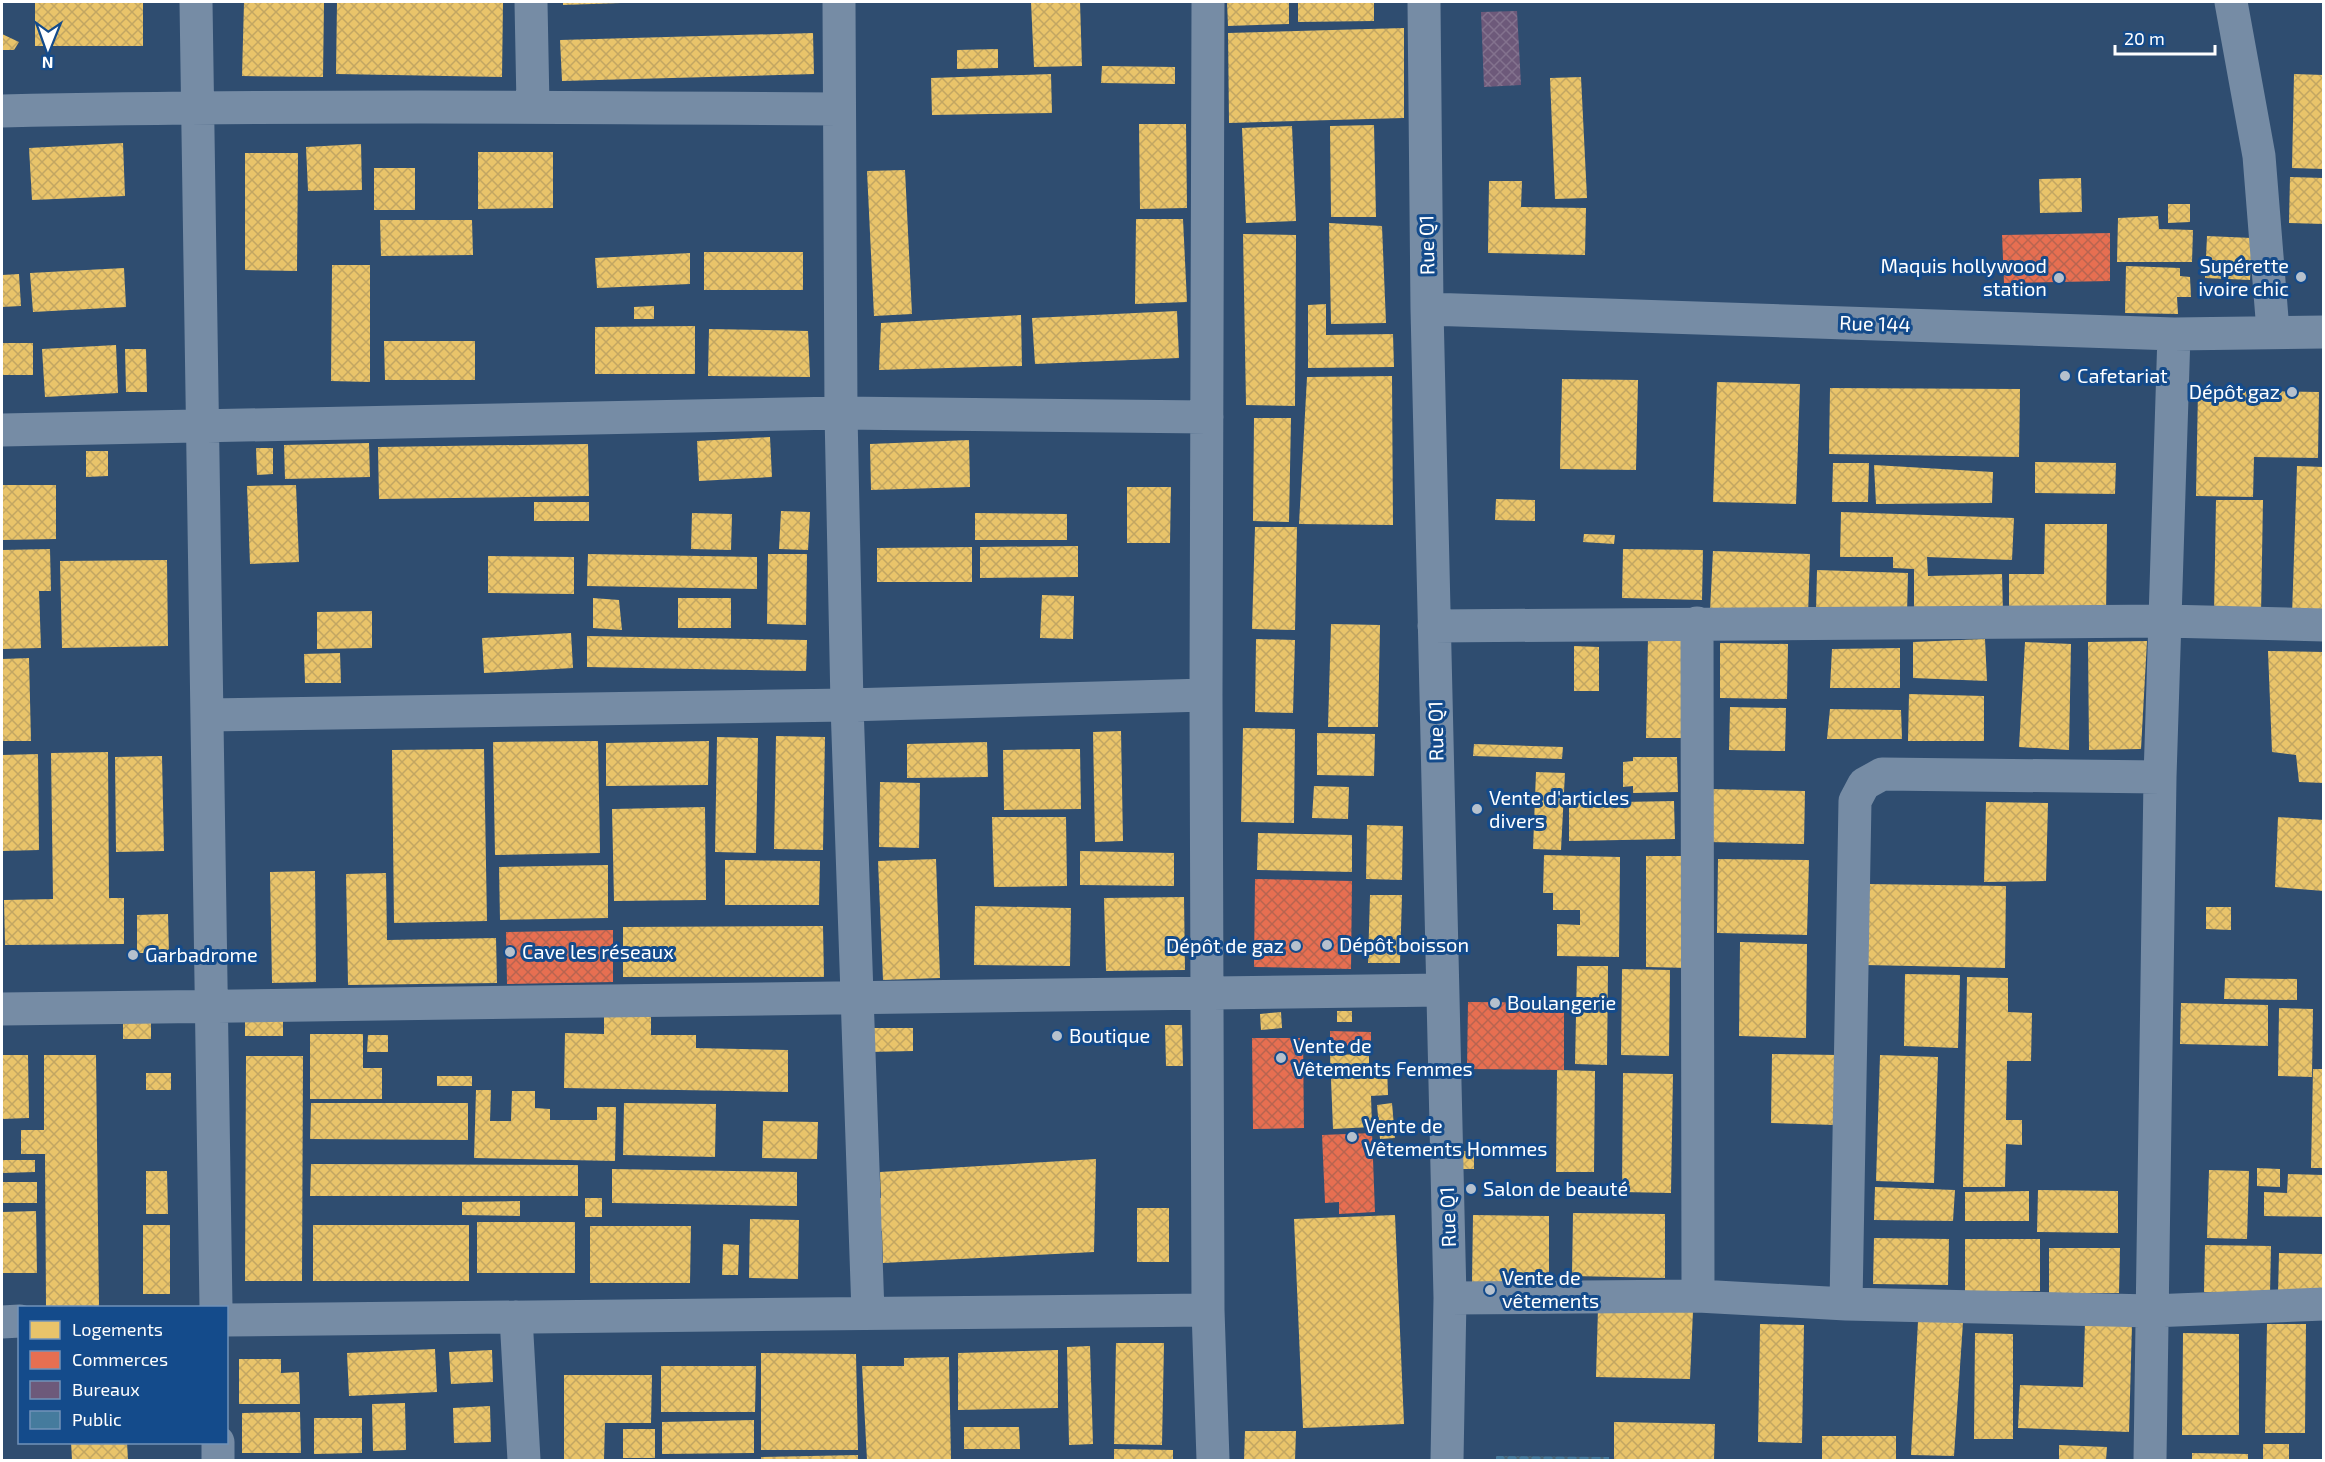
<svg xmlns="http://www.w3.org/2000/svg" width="2325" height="1462" viewBox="0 0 2325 1462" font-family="'Exo 2',sans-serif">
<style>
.homes{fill:url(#homes-cross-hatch)}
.shops{fill:url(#shops-cross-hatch)}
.offices{fill:url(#offices-cross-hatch)}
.public{fill:url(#public-cross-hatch)}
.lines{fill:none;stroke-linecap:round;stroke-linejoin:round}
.minor{stroke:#768ca5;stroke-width:33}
.poi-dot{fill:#b6c1cd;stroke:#144b8b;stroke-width:2}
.labels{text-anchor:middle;stroke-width:6;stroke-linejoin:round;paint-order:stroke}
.street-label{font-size:20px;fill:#fff;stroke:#144b8b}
.poi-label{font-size:20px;fill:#fff;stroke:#144b8b;text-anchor:start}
</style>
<defs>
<pattern id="homes-cross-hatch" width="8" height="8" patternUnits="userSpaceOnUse" patternTransform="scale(1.5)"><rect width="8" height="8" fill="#e9c46a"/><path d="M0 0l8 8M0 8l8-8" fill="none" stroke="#c2a662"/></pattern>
<pattern id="shops-cross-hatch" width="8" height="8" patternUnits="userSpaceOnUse" patternTransform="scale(1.5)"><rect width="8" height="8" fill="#e76f51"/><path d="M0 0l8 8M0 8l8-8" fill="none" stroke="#b86450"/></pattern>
<pattern id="offices-cross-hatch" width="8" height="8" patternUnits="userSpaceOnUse" patternTransform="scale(1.5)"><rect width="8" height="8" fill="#6d597a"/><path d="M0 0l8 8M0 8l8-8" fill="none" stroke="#83728e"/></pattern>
<pattern id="public-cross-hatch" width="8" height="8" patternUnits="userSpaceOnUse" patternTransform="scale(1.5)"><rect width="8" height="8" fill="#457b9d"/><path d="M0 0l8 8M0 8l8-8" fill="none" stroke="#486474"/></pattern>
</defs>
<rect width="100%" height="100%" fill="#2f4d70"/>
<path class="homes" d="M35,2H143V46H35Z
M244,2H324L323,77L242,76Z
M337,2H503L502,77L336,74Z
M563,2H621V3L563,5Z
M1031,2H1080L1082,66L1034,67Z
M1227,2H1289V24L1228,26Z
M1298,2H1374V21L1298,22Z
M1404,28V118L1229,123L1228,33Z
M813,33L814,74L562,81L560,40Z
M2,34L19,42L14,50H2Z
M998,49V68L957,69V50Z
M1102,66L1175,67V84L1101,83Z
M1051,74L1052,113L932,115L931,78Z
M2294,74L2324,75V169L2292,168Z
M1581,77L1587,198L1555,199L1550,78Z
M1139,124H1186L1187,208L1140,209Z
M1374,125L1376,217H1331L1330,126Z
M1292,126L1296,221L1246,223L1242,128Z
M123,143L125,196L32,200L29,148Z
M361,144L362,190L308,191L306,147Z
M478,152H553V208L478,209Z
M245,153H298L297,271L245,270Z
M374,168H415V210H374Z
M905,170L912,314L874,316L867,171Z
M2290,177L2324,178V224L2289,223Z
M2081,178L2082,212L2040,213L2039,179Z
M1489,181H1522L1521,207L1586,208L1585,255L1488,253Z
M2168,204H2190V222L2168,223Z
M2158,216L2159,229L2193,230L2192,262H2117L2118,218Z
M1136,219H1183L1187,302L1135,304Z
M380,220H472L473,255L381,256Z
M1329,223L1382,226L1386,323L1331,324Z
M1243,234L1296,235L1295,406L1246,405Z
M2207,236L2252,238L2250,280L2205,278Z
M704,252H803V290H704Z
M690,253V284L597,288L595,258Z
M332,265H370V382L331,381Z
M2126,266L2180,268V276L2190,277L2191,297H2177L2178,314L2125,313Z
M124,268L126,307L33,312L30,273Z
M19,274L21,306L2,307V275Z
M1326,304V335L1393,334L1394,367L1308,368V305Z
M654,306V319H634V307Z
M1177,311L1179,358L1035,364L1032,318Z
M1021,315L1022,366L879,370L881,323Z
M695,326V374H595V327Z
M709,329L808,331L810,377L708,376Z
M384,341H475V380H385Z
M2,343H33V375H2Z
M116,345L118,393L45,397L42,349Z
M125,349H146L147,392H126Z
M1392,376L1393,525L1299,524L1307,377Z
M1562,379L1638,380L1636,470L1560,469Z
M1717,382L1800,384L1796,504L1713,502Z
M1830,388L2020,389L2019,457L1829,454Z
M2198,390L2319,392L2318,458L2254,457L2253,497L2196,496Z
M1254,418H1291L1289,522L1253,521Z
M770,437L772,477L699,481L697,441Z
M969,440L970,487L871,490L870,444Z
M369,443L370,477L285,479L284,445Z
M588,444L589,496L379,499L378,447Z
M256,448H273V474L257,475Z
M86,451H108V476L86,477Z
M2035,462L2116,463L2115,494L2035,493Z
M1833,463H1869L1868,502H1832Z
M1874,465L1993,472L1992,503L1876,504Z
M2297,466L2324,467V617L2292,616Z
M2,485H56V539L2,540Z
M296,485L299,562L250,564L247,486Z
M1127,487H1171L1170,543H1127Z
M1496,499L1535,500V521L1495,520Z
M2216,500H2263L2261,615H2214Z
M534,502H589V521H534Z
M781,511L810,512L808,550L779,549Z
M1841,512L2014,518L2012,560L1927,557L1928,576L2002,574L2003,613L1914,614V569L1893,568V557H1840Z
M692,513L732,514L731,550L691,549Z
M975,513L1067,514V540H975Z
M2045,524H2107L2106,617L2009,615V574H2044Z
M1255,527H1297L1295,630L1252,629Z
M1584,534L1615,535L1614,544L1583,542Z
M1078,546V577L980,578V547Z
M972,547V582H877V548Z
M50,549L51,591H39L41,648L2,649V550Z
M1623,549L1703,550L1702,600L1622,598Z
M1713,551L1810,554L1808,615L1710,611Z
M588,554L757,557V589L587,586Z
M768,554H807L806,625L767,624Z
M488,556L574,557V594L488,593Z
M167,560L168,646L62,648L60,561Z
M1817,570L1908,573L1907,614L1816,611Z
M1042,595L1074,596L1073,639L1040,638Z
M593,598L619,600L622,630L593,628Z
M678,598H731V628H678Z
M372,611V648L317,649V612Z
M1331,624L1380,625L1378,727H1328Z
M571,633L573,668L484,673L482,638Z
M587,636L807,640L806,671L587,667Z
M1648,637L1692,638L1690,738H1646Z
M1256,639L1295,640L1293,713L1255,712Z
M1985,639L1987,681L1913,678V642Z
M2147,641L2141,749L2089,750L2088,642Z
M2025,642L2071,644L2069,750L2019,747Z
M1720,643L1788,644L1787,699L1720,698Z
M1574,646L1599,647V691H1574Z
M1900,648V688H1830L1832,649Z
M2268,651L2324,652V783L2299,782L2296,755L2272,752Z
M340,653L341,683H305L304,654Z
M29,658L31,741H2V659Z
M1909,694L1984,696V741H1908Z
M1730,707L1786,708L1785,751L1729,750Z
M1830,709L1901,710L1902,739H1827Z
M1243,728L1295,729L1294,823L1241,822Z
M1121,731L1123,841L1095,842L1093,732Z
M1317,733L1375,734L1374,776L1317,775Z
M776,736L825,737L823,850L774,849Z
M717,737L758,738L756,853L715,852Z
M598,741L600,853L495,855L493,742Z
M709,741L708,785L606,786V743Z
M987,742L988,777L907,778V744Z
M1474,744L1563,747L1562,759L1473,756Z
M484,749L487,921L394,923L392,750Z
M1080,749L1081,809L1004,810L1003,750Z
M108,752L109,898H124V944L5,945L4,900L53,899L51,753Z
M38,754L39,850L2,851V755Z
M162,756L164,851L116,852L115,757Z
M1633,757H1677L1678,792L1633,793V786L1623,787V762L1633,761Z
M1536,772L1565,773L1561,850L1533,849Z
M880,782L920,783L919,848L879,847Z
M1314,786L1349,787L1348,819L1312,818Z
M1709,789L1805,791L1804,844L1708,842Z
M1674,801L1675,839L1569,841V803Z
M1986,802L2048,803L2046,881L1984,882Z
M705,807L706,900L614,901L612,809Z
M992,817H1066L1067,886L994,887Z
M2278,817L2324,820V891L2275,887Z
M1367,825L1403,826L1402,880L1366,879Z
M1258,833L1352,835V872L1257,870Z
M1080,851L1174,853V886L1080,885Z
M1544,855L1620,857L1619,957L1557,956V924L1580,925V910H1553V893H1543Z
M1646,856H1689V968L1646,967Z
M936,859L940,978L883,980L878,861Z
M1718,859L1809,860L1807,935L1717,933Z
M725,860L820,861L819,905H725Z
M608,865V918L500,920L499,867Z
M315,871L316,982L272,983L270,872Z
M386,873L387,940L496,938L497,983L348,985L346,874Z
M1867,884L2006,886L2005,968L1865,965Z
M1370,895H1402L1400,963H1368Z
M1184,897L1185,970L1106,971L1104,898Z
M975,906L1071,908L1070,966L974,965Z
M2206,907H2231V930L2206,929Z
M168,914L169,953H137V915Z
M823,926L824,977H623V927Z
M1740,942L1807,944L1806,1038L1739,1036Z
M1577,966H1608L1607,1065L1575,1064Z
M1622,969L1670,970L1669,1056L1621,1055Z
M1905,974L1960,975L1958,1048L1904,1046Z
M1967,977L2008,978V1012L2032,1013L2031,1061H2007L2006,1120H2022V1145L2006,1144L2005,1187H1963Z
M2225,978L2297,979V1000L2224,999Z
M2181,1003L2268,1005V1046L2180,1044Z
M2279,1008L2313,1009L2312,1077L2278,1076Z
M1337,1011H1352V1022H1337Z
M1281,1012L1282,1028L1261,1030L1260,1014Z
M151,1015V1039H123V1016Z
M245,1015H283V1036H245Z
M604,1017H651V1035H696V1048L788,1050V1092L564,1088L565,1033L604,1034Z
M1165,1025H1182L1183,1066H1166Z
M869,1028H913V1051L869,1052Z
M310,1034H363V1068H382V1099H310Z
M368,1035H388V1052H367Z
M1369,1054V1067L1387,1066L1388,1095L1371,1096L1372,1127L1333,1129L1330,1055Z
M1772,1054L1837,1055L1835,1125L1771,1123Z
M2,1055H28L29,1118L2,1119Z
M44,1055H96L99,1306L46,1307L45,1154H21V1130H44Z
M1880,1055L1938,1057L1934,1183L1876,1181Z
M246,1056H303L302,1281H245Z
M2313,1069H2324V1168H2311Z
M1557,1070L1595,1071L1594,1172H1556Z
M146,1073H171V1090H146Z
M1623,1073L1673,1074L1671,1193L1622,1192Z
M437,1076H472V1086H437Z
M476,1090H491L490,1121H511L512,1091H535V1108L550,1109V1120H597V1107H616L615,1161L474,1158Z
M311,1103H468V1140L310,1139Z
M624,1103L716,1104L715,1157L623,1155Z
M1392,1103L1395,1138L1380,1139L1377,1105Z
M763,1121L818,1122L817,1159L762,1158Z
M1458,1151H1474V1169H1458Z
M1096,1159L1094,1252L883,1263L882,1231L869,1229L871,1196L881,1198L880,1172Z
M2,1160H35V1172L2,1173Z
M311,1164L578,1165V1196H310Z
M2257,1168L2280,1169V1187L2257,1186Z
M612,1169L797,1172V1206L612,1203Z
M2209,1170L2249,1171L2247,1239L2207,1238Z
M146,1171H167L168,1214H146Z
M2288,1174L2324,1175V1217L2264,1216V1192L2287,1193Z
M2,1182H37V1203H2Z
M1875,1187L1955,1190L1953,1221L1874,1220Z
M2038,1190L2118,1191V1233L2037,1232Z
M2029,1191V1221H1965V1192Z
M585,1198H602V1217H585Z
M520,1201V1216L462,1215V1202Z
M1137,1208H1169V1262H1137Z
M36,1211L37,1273H2V1212Z
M1573,1213L1665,1214V1278L1572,1276Z
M1395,1215L1404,1424L1303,1428L1294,1219Z
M1473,1215L1549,1216V1283L1472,1282Z
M750,1219L799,1220L798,1279L749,1278Z
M477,1222H575V1273H477Z
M143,1225H170V1294H143Z
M313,1225H469V1281H313Z
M590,1226H691L690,1283H590Z
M1874,1238L1949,1239L1948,1285L1873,1284Z
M1965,1239H2040V1291L1965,1292Z
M723,1244L739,1245L738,1275H722Z
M2205,1245L2271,1246L2270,1294L2204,1292Z
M2049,1248H2120L2119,1293H2049Z
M2279,1253L2324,1254V1294L2278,1293Z
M1598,1308L1693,1311L1690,1379L1596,1377Z
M1918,1321L1963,1322L1954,1456L1911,1455Z
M2085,1323L2132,1325L2129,1432L2018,1428L2020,1385L2083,1387Z
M1760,1324L1804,1325L1802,1443L1758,1442Z
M2267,1324H2306L2305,1433H2265Z
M1975,1333L2013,1334V1439H1974Z
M2183,1333L2239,1334V1435H2182Z
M1116,1343H1164L1162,1445L1114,1444Z
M1090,1346L1093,1444L1069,1445L1067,1347Z
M435,1349L437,1392L349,1396L347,1353Z
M492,1350L493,1382L451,1384L449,1352Z
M1058,1350V1408L958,1410V1353Z
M761,1353L856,1354L858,1450H761Z
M949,1357L951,1460H867L862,1366H904V1358Z
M239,1359H281V1373L299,1372L300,1404H239Z
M661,1366H756L755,1412H661Z
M564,1375H652L651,1423H605L604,1460H564Z
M405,1403L406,1450L373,1451L372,1404Z
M490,1406L491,1442L454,1443L453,1408Z
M300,1412L301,1453H242V1413Z
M314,1418H362V1453L314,1454Z
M754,1420V1453L662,1454V1422Z
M1614,1422L1715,1424L1714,1460H1614Z
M964,1427H1019L1020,1449H964Z
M623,1429H655V1458H623Z
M1245,1431H1296L1295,1460H1244Z
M1822,1436H1896V1460H1822Z
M71,1442H127L128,1460H72Z
M2263,1444H2289V1460H2263Z
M2059,1445L2107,1447L2106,1460H2059Z
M1114,1449L1173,1450V1460H1114Z
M2192,1453L2248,1454V1460H2192Z
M858,1455V1460H761V1457Z"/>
<path class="shops" d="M2110,233V281L2004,283L2002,235Z
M1255,879L1352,881L1351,969L1254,967Z
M613,930V982L507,984L506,932Z
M1468,1002L1564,1003V1070L1467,1069Z
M1330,1031L1371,1032V1046L1330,1045Z
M1252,1038H1303L1304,1128L1253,1129Z
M1372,1133L1375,1212L1339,1214V1202L1325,1203L1322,1135Z"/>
<path class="offices" d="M1517,11L1521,85L1484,87L1481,12Z"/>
<path class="public" d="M1496,1456L1609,1457V1460H1496Z"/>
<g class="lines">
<path class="minor" d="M196,2L216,1308
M531,2L533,106
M839,2L841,413L847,705L868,1313
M1208,2L1206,695L1208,1310L1213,1460
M1424,2L1427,309L1450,1298L1447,1460
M2231,2L2259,156L2273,331
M2,111C281,105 560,107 839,109
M1427,309L2174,334L2324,332
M2,430L841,413L1207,417
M1697,623L1698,1296
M1434,626L2165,621L2324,625
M207,715L847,705L1206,695
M2,1009L1442,990
M1450,1298L1698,1296L1846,1304L2151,1311L2324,1304
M1846,1304L1855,801L1864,784L1882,774L2160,777
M516,1317L524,1460
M226,1320L1208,1310
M2,1322L20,1321
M218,1442V1460
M2150,1460L2160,777L2174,334"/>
</g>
<g class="poi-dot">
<circle cx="2301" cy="277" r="6"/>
<circle cx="2059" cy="278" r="6"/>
<circle cx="2065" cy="376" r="6"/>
<circle cx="2292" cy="392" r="6"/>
<circle cx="1477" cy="809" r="6"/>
<circle cx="1327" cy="945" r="6"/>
<circle cx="1296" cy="946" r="6"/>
<circle cx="510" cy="952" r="6"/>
<circle cx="133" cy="955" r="6"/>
<circle cx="1495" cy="1003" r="6"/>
<circle cx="1057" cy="1036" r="6"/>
<circle cx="1281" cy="1058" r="6"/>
<circle cx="1352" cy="1137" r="6"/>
<circle cx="1471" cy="1189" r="6"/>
<circle cx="1490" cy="1290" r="6"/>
</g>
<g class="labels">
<g class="street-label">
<text transform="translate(1427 245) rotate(-91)" y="7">Rue Q1</text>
<text transform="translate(1875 324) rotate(2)" y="7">Rue 144</text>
<text transform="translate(1436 731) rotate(-91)" y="7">Rue Q1</text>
<text transform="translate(1448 1217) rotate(-92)" y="7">Rue Q1</text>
</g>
<g class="poi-label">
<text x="2047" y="273" text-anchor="end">Maquis hollywood<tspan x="2047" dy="23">station</tspan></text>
<text x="2289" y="273" text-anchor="end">Supérette<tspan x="2289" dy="23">ivoire chic</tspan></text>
<text x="2077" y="383">Cafetariat</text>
<text x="2280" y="399" text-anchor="end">Dépôt gaz</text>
<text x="1489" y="805">Vente d'articles<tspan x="1489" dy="23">divers</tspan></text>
<text x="1339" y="952">Dépôt boisson</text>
<text x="1284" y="953" text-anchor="end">Dépôt de gaz</text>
<text x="522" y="959">Cave les réseaux</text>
<text x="145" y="962">Garbadrome</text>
<text x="1507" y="1010">Boulangerie</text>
<text x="1069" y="1043">Boutique</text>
<text x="1293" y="1053">Vente de<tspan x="1293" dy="23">Vêtements Femmes</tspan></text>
<text x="1364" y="1133">Vente de<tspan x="1364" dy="23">Vêtements Hommes</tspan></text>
<text x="1483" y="1196">Salon de beauté</text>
<text x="1502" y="1285">Vente de<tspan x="1502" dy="23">vêtements</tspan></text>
</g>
</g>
<rect width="2325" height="1462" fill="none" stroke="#ffffff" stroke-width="6"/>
<rect x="18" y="1306" width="210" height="138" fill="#144b8b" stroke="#7293b9" stroke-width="1.5"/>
<rect x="30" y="1321" width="30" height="18" fill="#e9c46a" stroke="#7293b9" stroke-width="1.5"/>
<text x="72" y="1336" font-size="18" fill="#ffffff">Logements</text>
<rect x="30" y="1351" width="30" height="18" fill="#e76f51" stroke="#7293b9" stroke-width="1.5"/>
<text x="72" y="1366" font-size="18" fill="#ffffff">Commerces</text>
<rect x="30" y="1381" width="30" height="18" fill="#6d597a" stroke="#7293b9" stroke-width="1.5"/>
<text x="72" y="1396" font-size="18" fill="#ffffff">Bureaux</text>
<rect x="30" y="1411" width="30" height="18" fill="#457b9d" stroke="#7293b9" stroke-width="1.5"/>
<text x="72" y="1426" font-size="18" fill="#ffffff">Public</text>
<g transform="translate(48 48) rotate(181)" stroke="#144b8b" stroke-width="4.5" paint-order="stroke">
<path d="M0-4.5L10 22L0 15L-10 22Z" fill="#ffffff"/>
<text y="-9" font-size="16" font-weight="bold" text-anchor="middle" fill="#ffffff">N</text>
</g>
<path d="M2115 45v9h100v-9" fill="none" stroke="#ffffff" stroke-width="3"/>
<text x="2124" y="45" font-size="18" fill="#ffffff" stroke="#144b8b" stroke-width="4.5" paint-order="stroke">20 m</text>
</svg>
